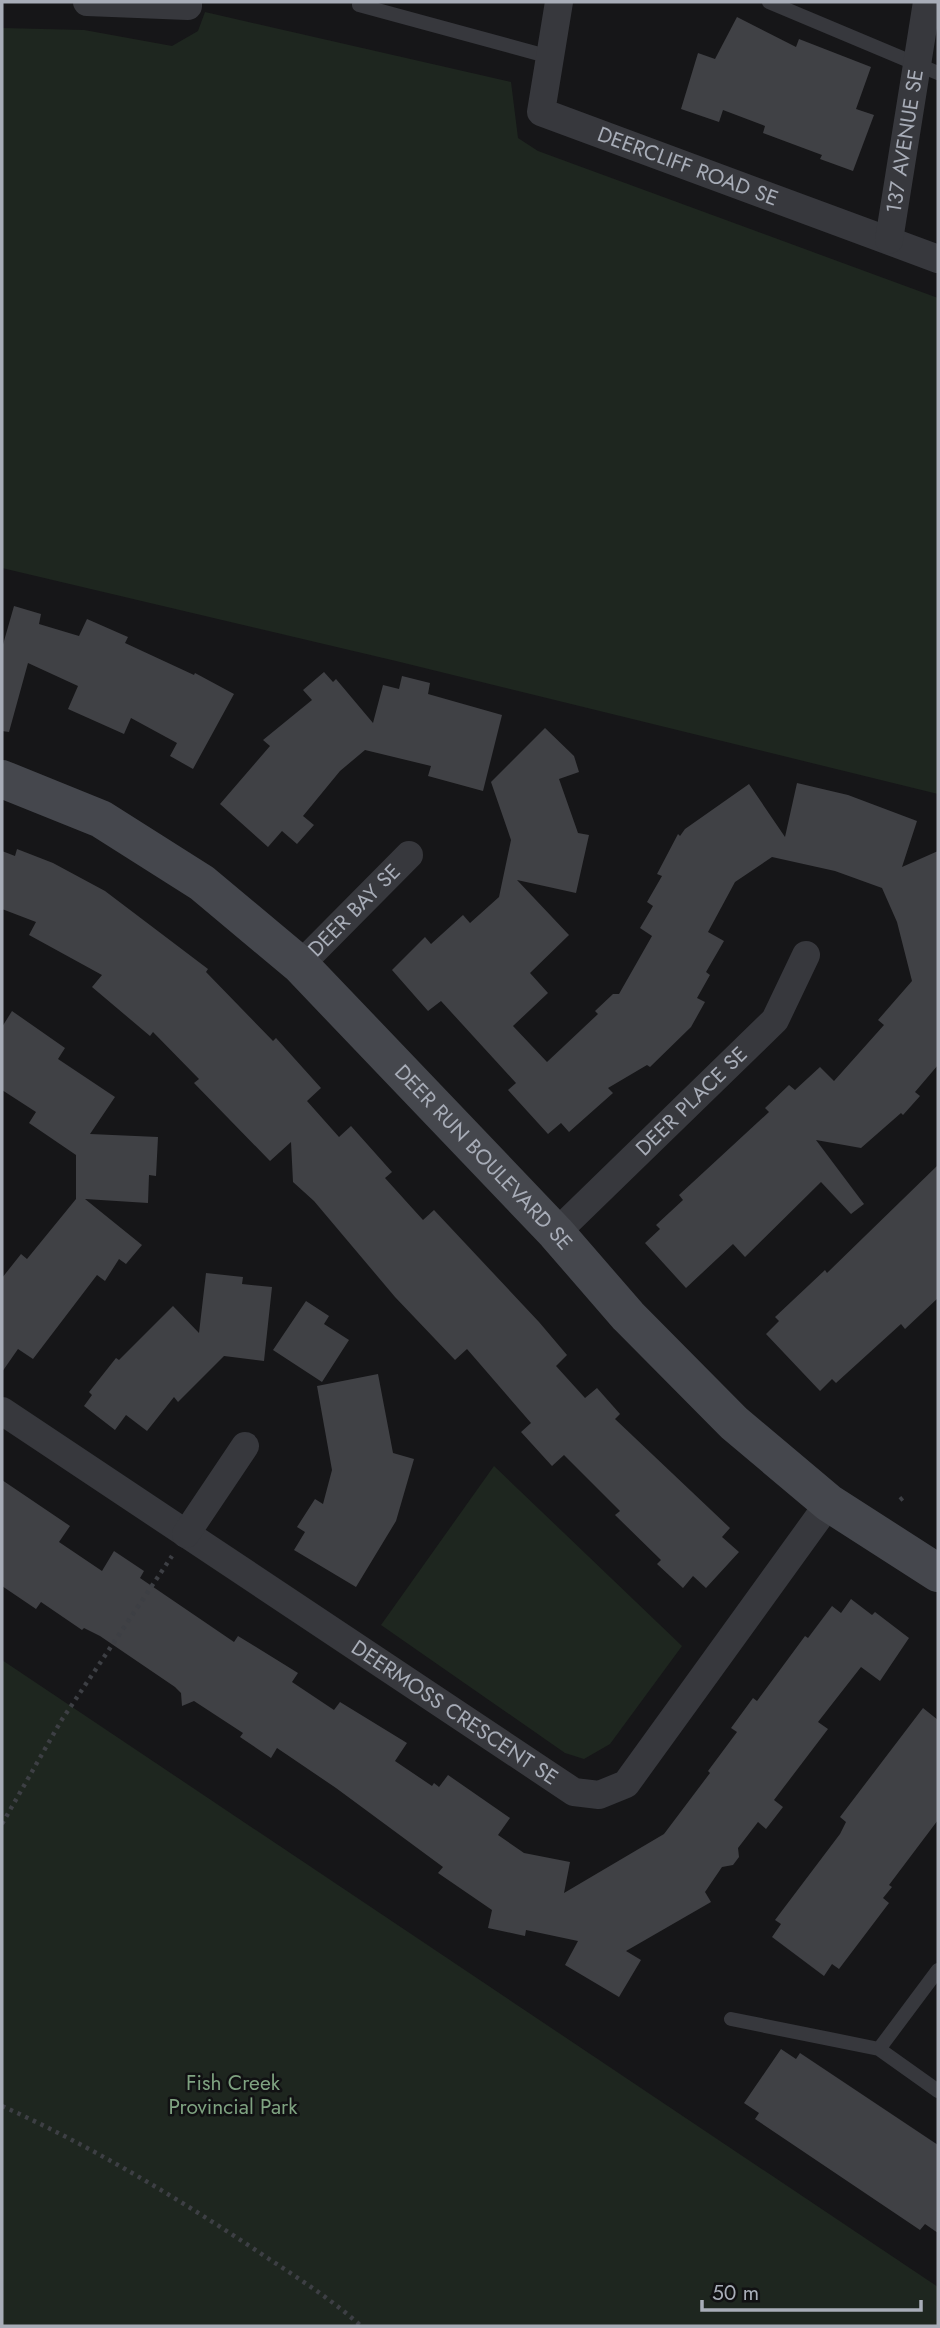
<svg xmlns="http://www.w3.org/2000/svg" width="940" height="2328" viewBox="0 0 940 2328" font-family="Jost,sans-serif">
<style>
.green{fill:#1e261f}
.building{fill:#404145}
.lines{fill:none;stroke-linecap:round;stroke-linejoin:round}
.path{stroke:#3d3f44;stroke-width:4.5;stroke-dasharray:3.5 5;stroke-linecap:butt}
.lane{stroke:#37383d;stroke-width:14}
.street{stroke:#37383d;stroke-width:28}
.secondary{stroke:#45474d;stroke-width:38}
.labels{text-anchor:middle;stroke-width:5;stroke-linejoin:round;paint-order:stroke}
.street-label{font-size:21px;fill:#a8adb8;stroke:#111113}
.park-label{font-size:21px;fill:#7fa381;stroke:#111113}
</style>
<rect width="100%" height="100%" fill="#161618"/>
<path class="green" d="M205,12L511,82L518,138L538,151L938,298V794L396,661L2,568V28L84,30L172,46L198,31Z
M494,1466L682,1646L610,1744L584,1759L565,1753L381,1625Z
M2,1660L938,2287V2326H2Z"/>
<path class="building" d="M737,17L796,47L799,39L871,67L856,109L874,115L853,171L820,159L822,155L763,133L765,126L723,110L719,122L681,109L698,53L715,59Z
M14,606L41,614L39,624L79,636L87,619L128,637L125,643L194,675L195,673L234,694L193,769L170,756L177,743L131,718L124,734L68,709L78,686L28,663L9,732L2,731V648Z
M324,672L333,682L336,679L373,723L383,685L399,689L402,676L430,683L428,694L502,715L483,791L428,776L431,766L365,750L340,771L303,816L314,825L297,844L282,831L268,847L220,804L270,746L263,740L312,700L303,690Z
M545,728L574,756L579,772L559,779L578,833L589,835L576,893L517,880L569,935L530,973L548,993L513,1026L547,1062L598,1014L595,1011L613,994H619L652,936L640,928L653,906L647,902L662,876L657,874L678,834L680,836L685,829L749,784L785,837L797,783L848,795L917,821L902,867L938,851V1065L915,1092L920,1096L903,1115L901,1113L861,1148L816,1140L864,1204L851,1214L821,1182L745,1257L733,1244L686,1288L645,1243L660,1229L656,1225L683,1200L679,1195L769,1112L765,1108L789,1085L795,1090L820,1067L834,1081L884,1025L878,1020L912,981L897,922L882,888L835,871L772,857L735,882L708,932L724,941L706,972L710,975L697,998L705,1002L691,1027L650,1067L647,1065L608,1088L613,1093L569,1132L561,1123L548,1134L508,1090L516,1083L441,1001L428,1011L392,970L425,937L431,944L463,915L470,923L499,897L511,840L491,782Z
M17,849L53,863L105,891L208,969L206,972L273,1041L276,1038L321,1088L307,1101L339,1137L351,1126L392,1172L385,1178L423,1220L434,1210L539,1322L567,1355L556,1366L585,1398L597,1388L620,1414L615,1419L730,1528L722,1537L739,1552L706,1588L693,1576L683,1588L657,1564L661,1560L615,1515L620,1511L564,1455L552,1466L521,1432L531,1423L467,1349L455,1360L395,1297L314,1201L293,1182L291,1142L270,1161L194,1083L199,1079L153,1032L150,1036L92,987L102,975L29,935L36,922L2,909V851L15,856Z
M12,1011L65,1048L58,1059L115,1097L90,1134L158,1137L156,1176L149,1175L148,1203L85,1199L142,1245L126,1264L119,1259L105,1281L97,1275L33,1359L18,1349L2,1372V1278L21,1254L27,1259L76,1199V1155L29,1123L36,1112L2,1090V1027Z
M938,1165V1298L905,1329L901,1324L836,1383L832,1379L820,1391L766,1334L779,1321L775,1317L825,1270L827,1273Z
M206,1273L243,1277L242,1284L272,1287L264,1361L224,1356L178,1402L174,1397L147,1431L126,1415L115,1430L84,1406L92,1395L89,1392L116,1358L119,1360L173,1306L199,1333Z
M306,1301L329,1316L324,1324L349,1340L322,1382L273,1350Z
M378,1374L393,1453L414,1459L396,1521L356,1587L294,1550L305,1532L297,1527L315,1499L323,1504L332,1470L317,1386Z
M2,1480L70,1526L59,1542L102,1571L114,1551L144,1571L140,1578L234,1642L238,1636L298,1673L292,1682L334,1710L340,1702L407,1743L395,1761L432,1786L434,1783L439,1787L448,1775L510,1818L498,1835L524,1853L570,1862L564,1893L664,1834L710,1773L708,1771L737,1732L731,1728L753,1698L757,1701L805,1636L808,1638L832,1606L841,1613L851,1599L872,1615L875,1612L909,1638L880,1681L861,1667L818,1722L828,1729L774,1800L783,1807L766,1829L758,1822L738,1848L739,1857L733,1865L722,1867L705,1892L711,1902L626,1951L641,1960L619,1997L565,1965L578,1941L526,1930L525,1936L488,1928L492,1910L438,1873L443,1867L336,1788L277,1748L271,1758L240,1737L243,1733L194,1701L182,1706L181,1693L175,1687L100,1636L84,1628L82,1630L41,1602L36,1609L2,1586Z
M923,1708L938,1720V1820L889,1885L892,1887L883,1898L889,1903L839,1969L832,1964L824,1976L772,1937L781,1924L775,1920L840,1834L846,1822L840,1817Z
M781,2049L796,2059L800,2053L938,2145V2233L925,2224L920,2230L755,2119L759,2113L744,2103Z"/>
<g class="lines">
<path class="path" d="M900,1500L906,1495
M2,1824L61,1721L172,1556
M2,2106C91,2146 176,2197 257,2251C293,2275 329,2297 361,2326"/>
<path class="lane" d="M360,2L359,5L550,57
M769,2L938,73
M938,1970L879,2049L938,2091
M731,2019L879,2049"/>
<g class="street">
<path d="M87,2L188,6V2"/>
<path id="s1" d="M559,2L541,112L938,259"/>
<path id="s2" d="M889,240L927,2"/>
<path id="s3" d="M300,965L409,855"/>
<path id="s4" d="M556,1233L775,1020L806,955"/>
<path id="s5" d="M2,1411L574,1792L599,1795L626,1784L829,1503"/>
<path d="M186,1534L245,1446"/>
</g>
<path class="secondary" id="s6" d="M2,779L101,819L202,883L300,965L556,1233L628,1316L734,1423L829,1503L938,1573"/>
</g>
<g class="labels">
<g class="street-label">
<text dy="7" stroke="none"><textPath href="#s2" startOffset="100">137 AVENUE SE</textPath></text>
<text dy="7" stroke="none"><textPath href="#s1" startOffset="268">DEERCLIFF ROAD SE</textPath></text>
<text dy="7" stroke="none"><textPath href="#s3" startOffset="77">DEER BAY SE</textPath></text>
<text dy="7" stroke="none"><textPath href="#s4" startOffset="189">DEER PLACE SE</textPath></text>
<text dy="7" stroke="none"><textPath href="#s6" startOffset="620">DEER RUN BOULEVARD SE</textPath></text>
<text dy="7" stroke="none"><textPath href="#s5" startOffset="544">DEERMOSS CRESCENT SE</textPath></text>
</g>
<g class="park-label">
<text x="233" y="2090">Fish Creek<tspan x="233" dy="24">Provincial Park</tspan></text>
</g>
</g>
<rect width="940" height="2328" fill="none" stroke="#a8adb8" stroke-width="7"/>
<path d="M702 2300v10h219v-10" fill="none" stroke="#a8adb8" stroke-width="3.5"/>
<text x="712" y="2300" font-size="21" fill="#a8adb8" stroke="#111113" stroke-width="5" paint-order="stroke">50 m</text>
</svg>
